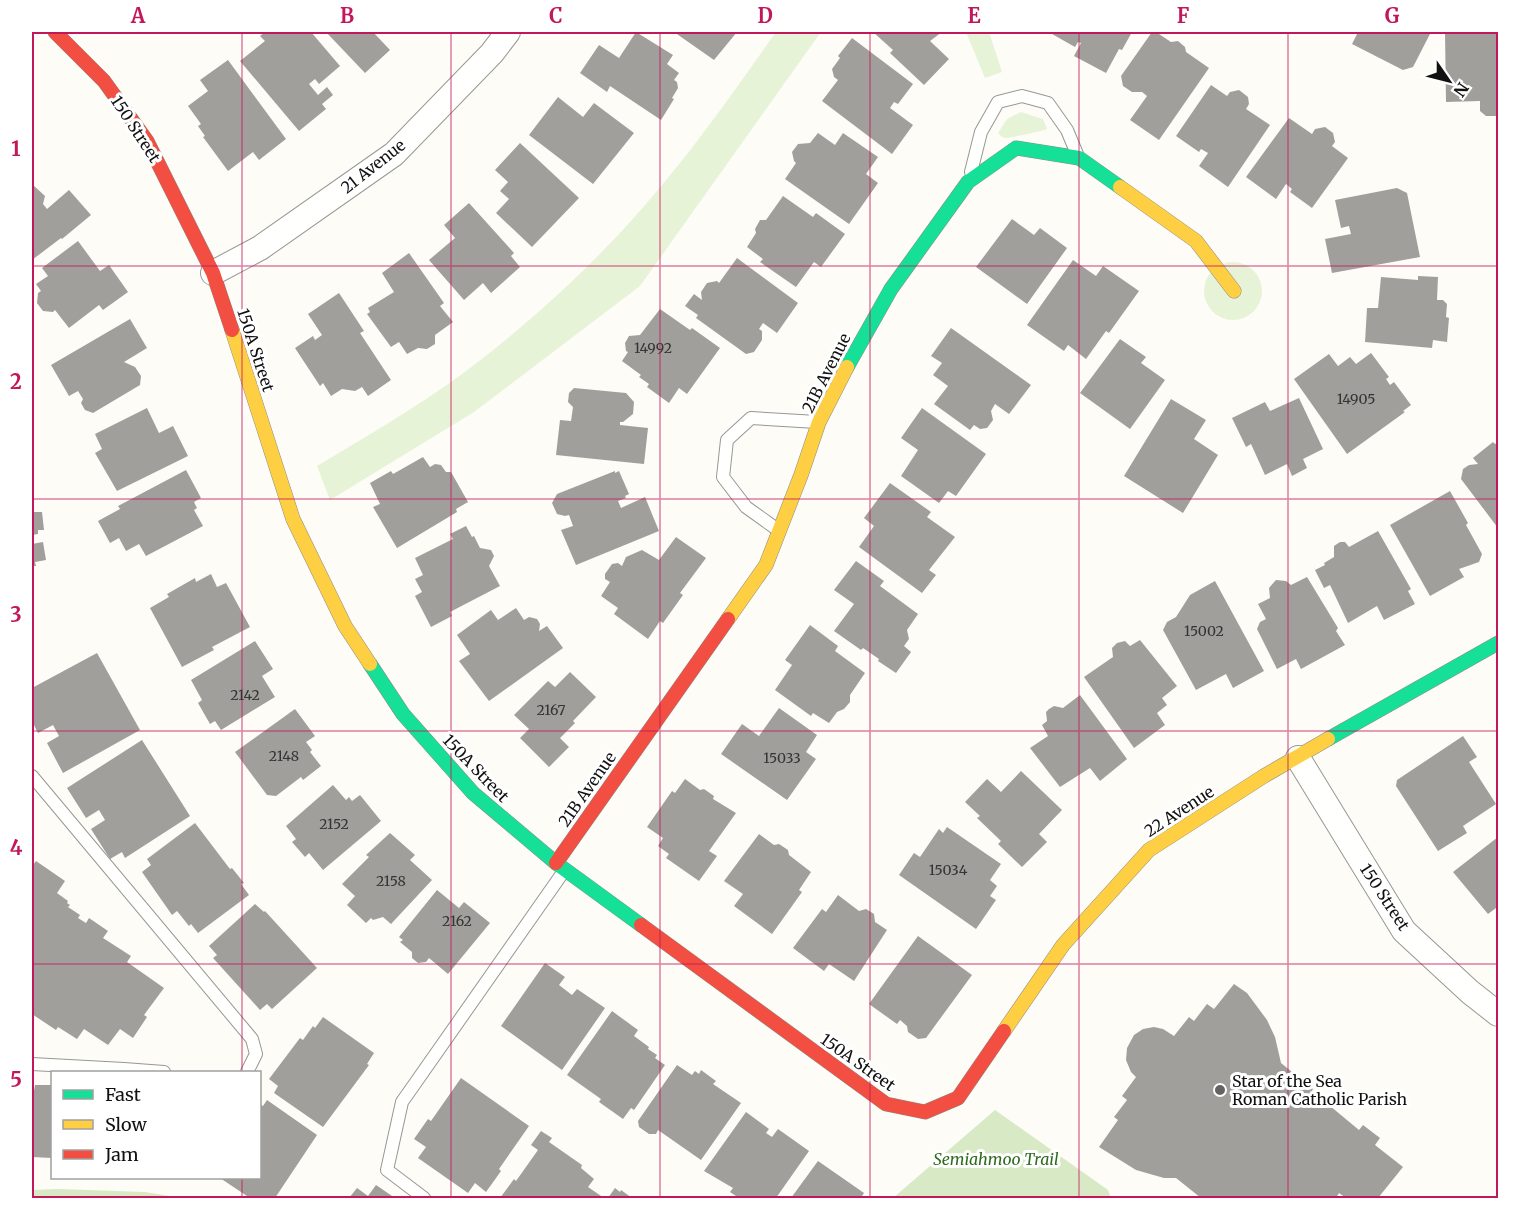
<svg xmlns="http://www.w3.org/2000/svg" width="1530" height="1230" viewBox="0 0 1530 1230" font-family="Merriweather,serif">
<style>
.green{fill:#e7f3d7}
.forest{fill:#d8eac5}
.building{fill:#a19f9c}
.lines{fill:none;stroke-linecap:round;stroke-linejoin:round}
.lane-casing{stroke:#979795;stroke-width:14}
.street-casing{stroke:#979795;stroke-width:26}
.fast-casing{stroke:#8e8d8b;stroke-width:15}
.slow-casing{stroke:#8e8d8b;stroke-width:15}
.jam-casing{stroke:#8e8d8b;stroke-width:15}
.lane{stroke:#fffffe;stroke-width:12}
.street{stroke:#fffffe;stroke-width:24}
.fast{stroke:#16e098;stroke-width:14}
.slow{stroke:#ffcf43;stroke-width:14}
.jam{stroke:#f24e42;stroke-width:14}
.grid{fill:none;stroke:#c2185b;stroke-width:1.5;stroke-opacity:0.55}
.poi-dot{fill:#646362;stroke:#fff;stroke-width:2}
.labels{text-anchor:middle;stroke-width:6;stroke-linejoin:round;paint-order:stroke}
.number-label{font-size:14px;fill:#353434}
.street-label{font-size:16px;fill:#111;stroke:#fff}
.poi-label{font-size:16px;fill:#111;stroke:#fff;text-anchor:start}
.park-label{font-size:16px;font-style:italic;fill:#2f6b1f;stroke:#fff}
.neatline{fill:none;stroke:#c2185b;stroke-width:2}
.grid-label{font-size:20px;text-anchor:middle;font-weight:bold;fill:#c2185b}
</style>
<rect width="100%" height="100%" fill="#fdfcf7"/>
<path class="green" d="M776,32H821L640,286L474,412L330,500L317,466C377,430 438,395 492,351C553,302 613,245 662,185C703,136 739,84 776,32Z
M966,32H989L1002,72L985,78Z
M1021,112L1043,119L1047,129C1043,131 1013,137 1007,138C1002,138 1002,137 998,133L1007,119Z
M1204 291a29 29 0 1 1 58 0a29 29 0 1 1-58 0Z"/>
<path class="forest" d="M995,1110L1108,1190L1111,1198H893Z
M58,1189L145,1192L182,1198H32V1190Z"/>
<path class="building" d="M265,32H311L340,66L319,84L315,79L309,84L318,95L327,87L333,95L322,104L326,109L299,131L240,61L265,41L260,36Z
M326,32H373L390,50L365,73Z
M636,32L673,55L667,64L679,73L674,80L677,82L678,88L672,98L674,99L661,120L610,86L607,92L580,73L599,45L619,58Z
M674,32H737L714,60Z
M873,32H942L930,41L949,59L924,85L890,53L893,50Z
M1054,32H1132L1122,50L1119,49L1106,73L1074,56L1081,43L1078,42L1075,47L1052,34Z
M1152,32H1156L1171,42L1178,41L1185,47L1186,52L1209,68L1159,140L1130,120L1147,96L1142,92H1132L1123,86L1121,76Z
M1358,32H1431L1413,67L1403,70L1352,44Z
M1445,32L1498,33V116H1486L1480,111V101L1446,102Z
M852,38L913,84L898,104L894,102L890,108L913,125L892,154L822,101L838,80L834,77L832,69L840,58L838,56Z
M228,60L286,139L259,160L253,152L228,171L203,137L205,136L198,126L201,124L188,106L208,91L200,80Z
M1211,85L1227,96L1230,92L1239,90L1248,97L1249,104L1246,109L1270,125L1228,187L1199,166L1208,153L1201,149L1199,152L1176,136Z
M558,97L583,117L594,103L634,133L593,184L529,135Z
M1289,118L1312,134L1315,129L1325,127L1333,133L1335,142L1332,146L1348,158L1312,208L1290,192L1292,189L1286,184L1276,199L1246,177Z
M818,133L835,145L843,133L878,157L866,174L878,183L849,224L785,179L796,163L794,161L792,152L798,144L810,143Z
M520,143L579,198L532,247L496,213L509,199L500,191L508,182L495,170Z
M33,185L45,196L43,204L47,209L69,190L91,215L62,239L61,238L32,260Z
M1397,188L1407,193L1420,257L1332,273L1325,239L1351,234L1349,226L1341,228L1335,200Z
M783,196L813,217L816,213L845,234L821,267L814,262L796,287L760,262L763,259L747,247L756,233L755,229L760,220H766Z
M469,203L514,253L511,256L520,267L491,293L483,283L464,300L429,260L455,238L444,225Z
M1012,219L1034,235L1040,228L1067,248L1027,304L976,267Z
M78,241L100,271L109,265L128,292L103,310L99,305L69,328L55,310L53,312L43,311L37,303L38,293L41,291L36,284L48,276L42,268Z
M409,253L444,303L440,306L453,322L435,335V344L427,349L418,348L407,354L399,342L391,347L367,314L370,312L368,308L394,292L382,273Z
M737,258L798,303L777,333L763,323L759,329L762,331V340L754,352L746,354L696,318L698,315L685,306L694,294L702,300L701,292L707,283L717,281L719,283Z
M1073,260L1096,276L1103,266L1139,291L1109,333L1106,331L1086,359L1068,345L1064,351L1027,325Z
M1418,276L1438,277L1437,300H1443L1447,304L1446,317L1449,318L1447,342L1433,340L1432,348L1365,342L1367,308H1378L1381,277L1418,280Z
M339,293L364,331L360,333L391,380L368,396L362,387L355,391L342,389L331,396L323,383L320,386L295,348L313,336L315,340L322,335L308,314Z
M660,309L690,330L692,328L720,348L687,394L679,388L669,403L647,387L649,384L639,377L641,375L622,361L628,352L626,351L625,343L629,336L640,335Z
M130,319L147,348L124,362L135,367L141,376L140,385L93,413L85,410L81,403L83,399L78,391L69,396L51,365Z
M951,328L1031,385L1009,414L995,404L991,411L993,420L987,428L980,429L974,425L970,430L934,404L948,386L933,375L942,363L931,356Z
M1120,339L1146,357L1141,363L1165,380L1130,429L1080,393Z
M1371,353L1389,377L1386,379L1390,385L1394,382L1411,405L1403,411L1405,412L1347,454L1294,379L1329,354L1338,366L1350,357L1356,364Z
M574,388L626,393L634,402L633,414L623,422H620V425L648,428L644,464L556,455L560,420L571,421L573,407L568,402L569,393Z
M1299,398L1323,449L1303,459L1307,468L1292,476L1287,464L1265,475L1251,444L1246,447L1232,418L1265,402L1270,411Z
M1171,399L1206,420L1194,439L1218,455L1183,513L1124,476Z
M147,408L159,433L173,426L188,456L117,491L95,453L102,449L95,434Z
M922,408L986,454L956,496L948,491L939,503L901,476L918,450L901,438Z
M1493,442L1495,444L1498,442V528L1461,479L1463,469L1469,465L1478,464L1473,458Z
M423,457L430,467L435,464L441,465L446,472H451L468,502L456,509L457,512L397,548L373,507L380,504L370,483L391,471L393,474Z
M186,470L201,498L194,502L197,508L194,510L203,526L146,556L139,544L126,551L119,538L110,543L98,521L120,509L118,506Z
M615,471V473L619,471L629,494L625,496L626,498L618,501L621,508L645,497L659,531L576,565L561,530L573,526L569,515L565,516L557,514L552,503L557,494Z
M890,483L931,512L927,517L955,537L929,570L936,575L922,593L859,547L874,526L864,518Z
M1450,491L1468,523L1466,525L1482,554L1479,562L1459,569L1464,577L1430,596L1390,525Z
M32,507H34V512H42L44,530H38V534L32,535Z
M466,526L472,537L474,536L480,548L491,550L494,556L489,566L500,586L450,612L452,616L431,627L415,596L422,592L415,579L423,575L415,558L453,539L450,534Z
M1378,531L1411,589L1408,591L1415,604L1384,620L1377,606L1348,623L1330,585L1324,588L1315,570L1325,565L1324,563L1334,557V546L1340,542H1345L1349,547Z
M676,537L706,558L680,593L683,595L663,623L660,621L648,639L614,614L618,608L601,596L610,582L605,579V574L612,564L618,563L622,566L626,557L642,550L659,560Z
M43,542L46,560L35,562L36,566H32V544Z
M856,561L884,581L880,586L918,614L907,630L909,639L904,646L911,652L896,673L878,661L879,659L863,648L861,650L834,631L854,604L834,590Z
M211,574L217,587L226,583L250,627L212,647L214,650L182,667L150,608L169,597L167,594L195,578L196,582Z
M1307,577L1338,628L1336,631L1345,645L1301,669L1296,659L1277,669L1257,629L1260,622L1266,619L1258,604L1270,598L1269,588L1276,580L1286,581L1291,585Z
M1215,581L1264,671L1233,688L1226,674L1196,690L1163,630L1167,622L1176,617L1190,595Z
M516,608L524,620L529,617L537,619L540,624L539,631L547,626L563,648L489,701L459,661L470,654L457,635L491,610L498,620Z
M810,625L838,646L835,651L865,673L850,695V702L844,709L837,712L829,723L813,713L811,716L775,690L792,665L785,660Z
M1140,640L1177,686L1162,698L1167,705L1157,713L1165,725L1134,748L1084,677L1113,657L1112,648L1117,643L1125,641L1130,646Z
M255,641L273,669L262,676L275,697L221,730L215,721L210,724L198,703L202,700L191,680Z
M97,653L140,730L63,773L47,743L59,736L53,725L38,733L32,721V697L33,696L32,688Z
M570,672L596,697L573,721L575,723L560,738L569,747L549,767L520,738L529,729L514,715L548,681L555,687Z
M1080,695L1127,759L1100,781L1090,768L1060,787L1030,748L1048,736L1042,725L1047,721L1046,712L1049,709L1054,706L1063,708Z
M779,708L817,735L806,752L816,759L787,800L721,754L742,724L759,736Z
M295,709L315,736L306,742L312,750L310,752L321,766L303,780L301,777L276,796L267,795L235,752Z
M1463,736L1477,757L1469,762L1496,804L1463,826L1467,833L1438,851L1396,786L1397,780Z
M142,740L190,816L125,858L122,852L110,859L91,829L105,820L99,810L86,818L67,788Z
M1021,771L1062,810L1039,834L1047,842L1022,867L998,844L1001,841L977,818L980,816L965,802L987,779L1001,792Z
M685,779L700,790L704,789L714,796L713,799L736,813L709,851L717,856L699,881L666,858L669,854L658,846L663,838L647,827L672,791L675,793Z
M333,785L346,800L349,797L352,801L360,795L381,821L323,870L309,853L305,857L292,842L296,839L286,826Z
M195,823L230,869L232,868L244,883L241,884L249,895L198,933L191,924L189,926L177,911L172,915L142,872L151,865L147,859Z
M947,827L1001,864L990,880L997,886L990,896L996,900L976,929L899,875L914,853L920,857L939,829L943,833Z
M390,833L415,855L410,860L432,880L391,924L383,917L373,920L371,918L366,923L347,905L355,896L342,884L369,857L366,855Z
M759,834L774,845L779,844L788,850L789,855L811,872L799,890L802,892L772,934L734,906L743,894L724,881Z
M1498,837V911L1496,908L1488,914L1453,872Z
M36,861L65,881L57,893L68,901L67,903L70,905L68,907L80,915L78,918L86,923L89,918L108,931L103,938L131,956L127,962L164,988L144,1015L147,1017L133,1038L120,1029L108,1045L84,1029L77,1039L58,1027L56,1030L32,1014V864L33,865Z
M437,890L459,908L464,902L490,923L448,974L429,958L426,962L418,963L412,958V952L400,942L403,940L399,937Z
M838,895L859,911L866,909L874,914L875,922L887,930L854,981L829,964L824,971L793,948L822,909L826,912Z
M255,904L264,912L265,911L317,968L272,1009L267,1004L260,1010L213,958L217,955L209,946Z
M918,936L972,975L926,1038L918,1039L908,1032L907,1026L900,1020L897,1024L869,1004Z
M545,963L565,977L559,985L572,995L577,989L605,1008L562,1070L501,1026Z
M1234,984L1247,993L1267,1020L1275,1037L1281,1063L1313,1089L1312,1091L1359,1130L1363,1125L1380,1138L1375,1145L1403,1167L1378,1198H1346L1339,1193L1336,1198H1201L1176,1178H1164L1136,1170L1099,1147L1118,1120L1114,1117L1127,1100L1122,1096L1136,1077L1131,1072L1126,1060L1127,1048L1134,1035L1143,1029L1154,1027L1163,1029L1174,1036L1189,1017L1194,1021L1207,1004L1214,1009Z
M612,1011L638,1030L634,1036L649,1047L648,1049L657,1055L655,1058L665,1065L634,1110L631,1108L623,1119L599,1102L601,1099L567,1075Z
M323,1017L374,1053L367,1064L369,1065L323,1127L274,1093L278,1086L269,1079L300,1038L303,1040L313,1026L315,1028Z
M677,1065L692,1075L695,1071L699,1074L701,1070L716,1081L713,1084L741,1103L701,1160L658,1130L656,1134H649L639,1127L638,1121Z
M461,1078L529,1126L499,1169L501,1171L486,1192L475,1183L468,1193L418,1158L426,1147L414,1139L428,1119L431,1121Z
M35,1085H52V1158L32,1157V1091H34Z
M267,1100L317,1135L275,1198H250L220,1178H260V1104L263,1106Z
M746,1112L769,1129L766,1133L772,1137L778,1129L809,1151L776,1198H739L730,1192L733,1188L704,1171Z
M541,1131L552,1138L549,1142L582,1165L581,1168L594,1179L588,1187L604,1198H500L514,1179L516,1181L538,1150L531,1145Z
M818,1161L864,1193L862,1196L866,1198H791Z
M376,1185L395,1198H349L357,1188L368,1196Z
M615,1188L620,1192L621,1190L632,1198H608Z"/>
<g class="lines">
<defs>
<path id="lane" d="M971,172L981,132L998,102L1022,96L1048,103L1067,130L1077,154
M778,530L746,507L723,477L727,440L751,418L817,422
M32,776L252,1039L256,1054L247,1072
M32,1064L124,1069L164,1072
M424,1198L387,1170L402,1102L564,871"/>
<path id="street" d="M213,273L260,248L394,154L492,53L508,32
M1298,758L1404,931L1470,992L1498,1014"/>
<path id="fast" d="M847,367L891,289L968,182L1016,148L1079,158L1120,187
M370,664L403,714L473,793L556,863L641,925
M1328,739L1498,643"/>
<path id="slow" d="M1120,187L1196,241L1234,291
M232,330L293,519L345,626L370,664
M728,619L766,565L801,475L819,422L847,367
M1004,1031L1063,945L1149,850L1264,776L1328,739"/>
<path id="jam" d="M55,32L104,81L147,141L213,273L232,330
M556,863L728,619
M641,925L886,1104L925,1112L958,1098L1004,1031"/>
</defs>
<use href="#lane" class="lane-casing"/>
<use href="#street" class="street-casing"/>
<use href="#fast" class="fast-casing"/>
<use href="#slow" class="slow-casing"/>
<use href="#jam" class="jam-casing"/>
<use href="#lane" class="lane"/>
<use href="#street" class="street"/>
<use href="#fast" class="fast"/>
<use href="#slow" class="slow"/>
<use href="#jam" class="jam"/>
</g>
<path class="grid" d="M242,32V1072M451,32V1198M660,32V1198M870,32V1198M1079,32V1198M1288,32V1198M32,266H1498M32,499H1498M32,731H1498M32,964H1498M242,1178V1198"/>
<circle class="poi-dot" cx="1220" cy="1090" r="6"/>
<g class="labels">
<g class="number-label">
<text x="653" y="353">14992</text>
<text x="1356" y="404">14905</text>
<text x="1204" y="636">15002</text>
<text x="245" y="700">2142</text>
<text x="551" y="715">2167</text>
<text x="284" y="761">2148</text>
<text x="782" y="763">15033</text>
<text x="334" y="829">2152</text>
<text x="948" y="875">15034</text>
<text x="391" y="886">2158</text>
<text x="457" y="926">2162</text>
</g>
<g class="street-label">
<text transform="translate(136 129) rotate(57)" y="6">150 Street</text>
<text transform="translate(373 166) rotate(-38)" y="6">21 Avenue</text>
<text transform="translate(256 350) rotate(72)" y="6">150A Street</text>
<text transform="translate(826 373) rotate(-63)" y="6">21B Avenue</text>
<text transform="translate(476 768) rotate(46)" y="6">150A Street</text>
<text transform="translate(587 789) rotate(-55)" y="6">21B Avenue</text>
<text transform="translate(1179 811) rotate(-33)" y="6">22 Avenue</text>
<text transform="translate(1385 897) rotate(57)" y="6">150 Street</text>
<text transform="translate(858 1062) rotate(35)" y="6">150A Street</text>
</g>
<g class="poi-label">
<text x="1232" y="1087">Star of the Sea<tspan x="1232" dy="18">Roman Catholic Parish</tspan></text>
</g>
<g class="park-label">
<text x="996" y="1165">Semiahmoo Trail</text>
</g>
</g>
<rect width="1530" height="1230" fill="none" stroke="#ffffff" stroke-width="66"/>
<rect x="51" y="1071" width="210" height="108" fill="#ffffff" stroke="#a0a0a0" stroke-width="1.5"/>
<rect x="63" y="1090" width="30" height="9" fill="#16e098" stroke="#a0a0a0" stroke-width="1.5"/>
<text x="105" y="1101" font-size="18" fill="#111111">Fast</text>
<rect x="63" y="1120" width="30" height="9" fill="#ffcf43" stroke="#a0a0a0" stroke-width="1.5"/>
<text x="105" y="1131" font-size="18" fill="#111111">Slow</text>
<rect x="63" y="1150" width="30" height="9" fill="#f24e42" stroke="#a0a0a0" stroke-width="1.5"/>
<text x="105" y="1161" font-size="18" fill="#111111">Jam</text>
<g transform="translate(1449 81) rotate(125)" stroke="#ffffff" stroke-width="4.5" paint-order="stroke">
<path d="M0-4.5L10 22L0 15L-10 22Z" fill="#111111"/>
<text y="-9" font-size="16" font-weight="bold" text-anchor="middle" fill="#111111">N</text>
</g>
<rect x="33" y="33" width="1464" height="1164" class="neatline"/>
<g class="grid-label">
<text x="138" y="23">A</text>
<text x="347" y="23">B</text>
<text x="556" y="23">C</text>
<text x="765" y="23">D</text>
<text x="974" y="23">E</text>
<text x="1183" y="23">F</text>
<text x="1392" y="23">G</text>
<text x="16" y="156">1</text>
<text x="16" y="389">2</text>
<text x="16" y="622">3</text>
<text x="16" y="855">4</text>
<text x="16" y="1087">5</text>
</g>
</svg>
